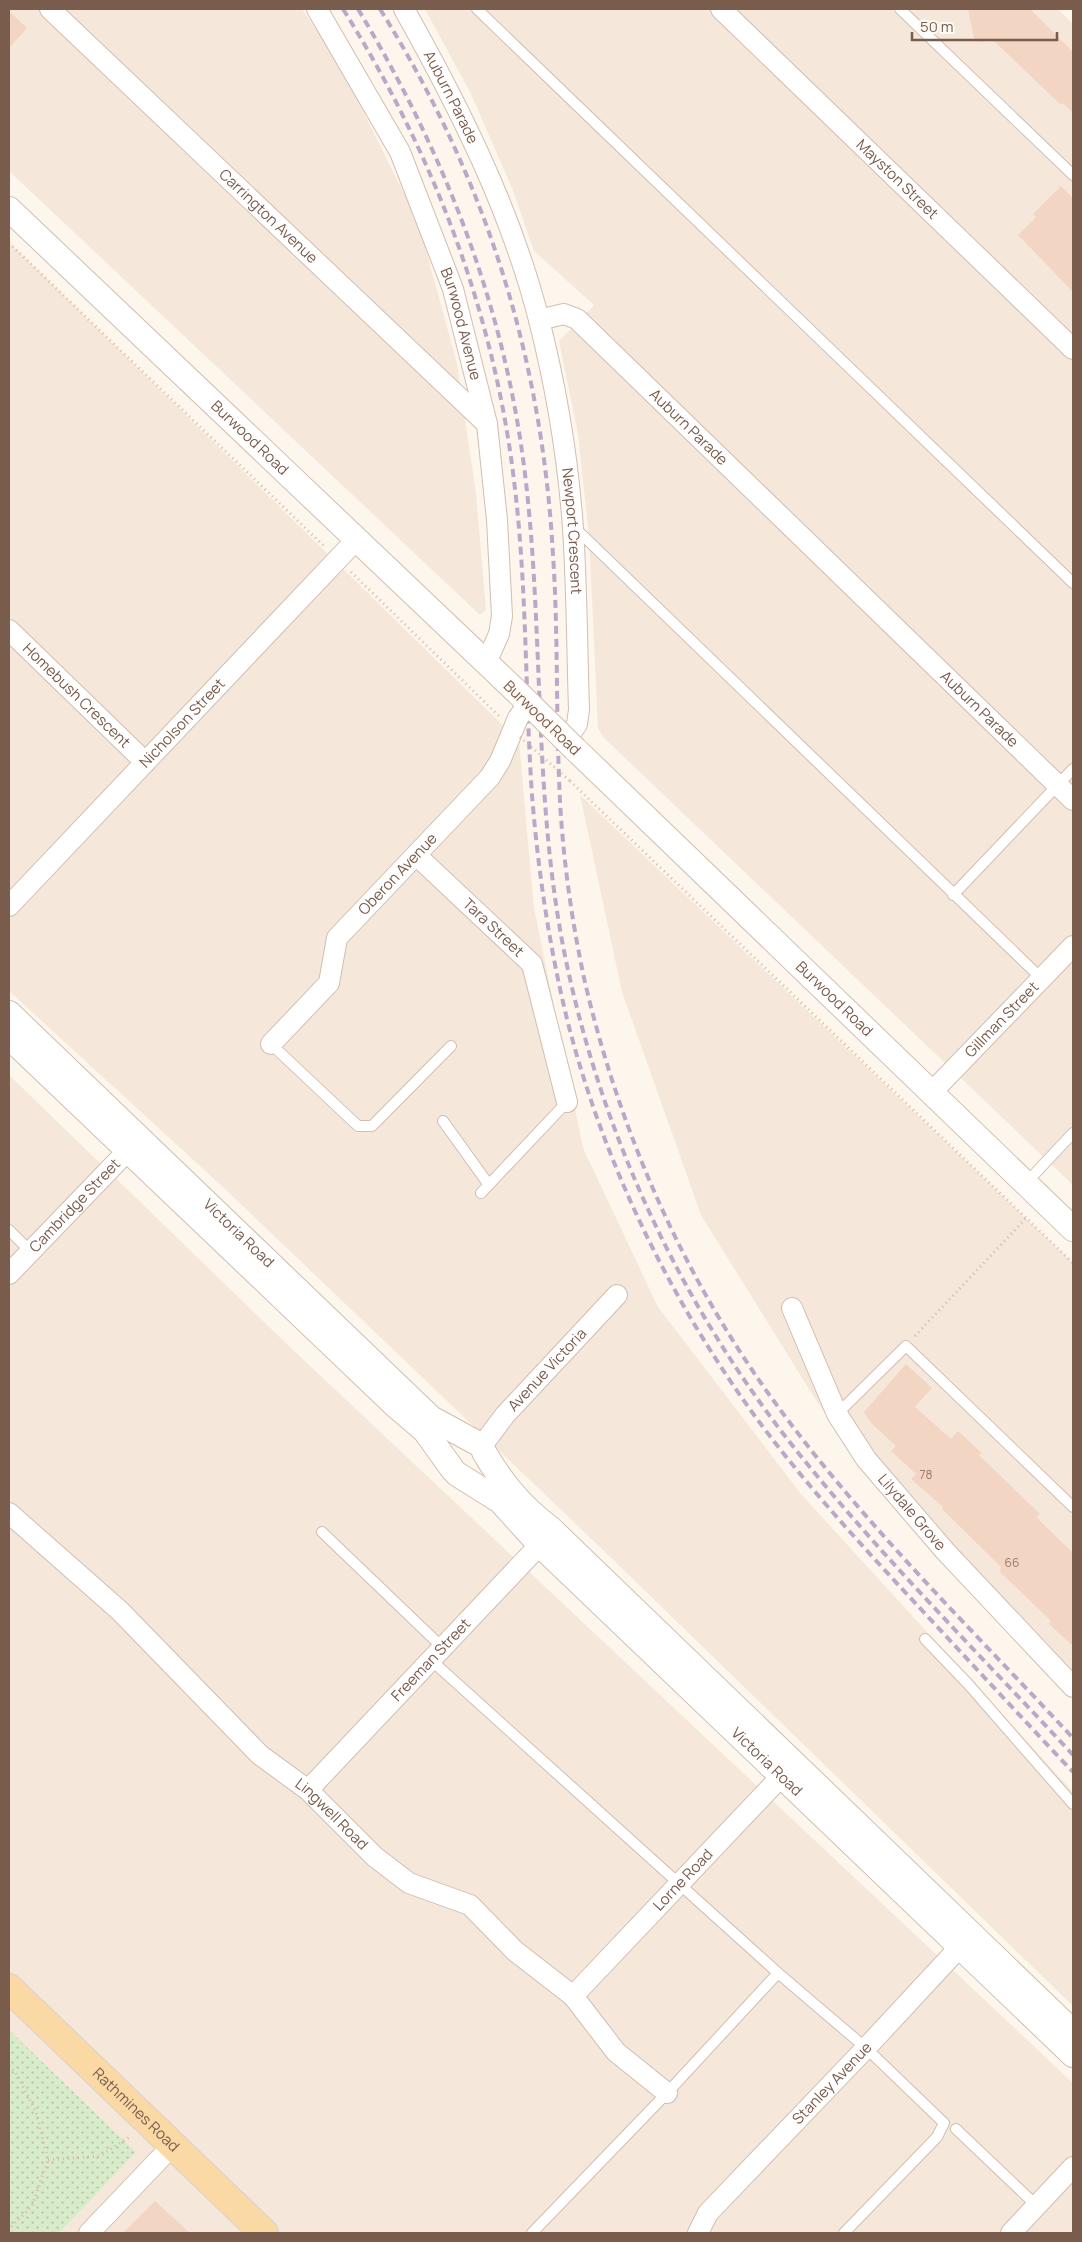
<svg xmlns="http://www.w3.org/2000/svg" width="1082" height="2242" viewBox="0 0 1082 2242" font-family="Manrope,sans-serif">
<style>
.residential{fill:#f5e8da}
.grass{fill:url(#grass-dots)}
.building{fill:#f3d5c3}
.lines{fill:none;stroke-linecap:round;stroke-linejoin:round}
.service-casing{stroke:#d1beb0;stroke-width:12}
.minor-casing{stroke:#d1beb0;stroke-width:22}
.tertiary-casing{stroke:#d1beb0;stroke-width:26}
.primary-casing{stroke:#dad1cd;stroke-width:30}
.path{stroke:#d9b8a5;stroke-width:3;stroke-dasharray:1 4;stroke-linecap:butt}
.service{stroke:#fff;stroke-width:10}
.minor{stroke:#fff;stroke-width:20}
.tertiary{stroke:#fff;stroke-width:24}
.primary{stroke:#fbd9a5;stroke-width:28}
.rail{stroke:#b9a8c9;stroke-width:4;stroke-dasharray:8 5;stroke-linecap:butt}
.minor-bridge-casing{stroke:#d1beb0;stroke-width:22;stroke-linecap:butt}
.tertiary-bridge-casing{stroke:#d1beb0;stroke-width:26;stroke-linecap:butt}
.path-bridge{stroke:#d9b8a5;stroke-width:3;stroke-dasharray:1 4;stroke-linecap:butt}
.minor-bridge{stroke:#fff;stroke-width:20}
.tertiary-bridge{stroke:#fff;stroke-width:24}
.labels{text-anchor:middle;stroke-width:4;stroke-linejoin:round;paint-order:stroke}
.number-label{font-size:12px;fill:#987a6a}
.street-label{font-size:15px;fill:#7a5c4d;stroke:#fffaf3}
</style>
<defs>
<pattern id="grass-dots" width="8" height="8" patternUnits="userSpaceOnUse" patternTransform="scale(1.25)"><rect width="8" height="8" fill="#d8ecc9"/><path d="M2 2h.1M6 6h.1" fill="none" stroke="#b4c2a5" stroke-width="1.8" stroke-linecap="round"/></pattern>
</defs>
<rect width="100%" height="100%" fill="#fdf6ec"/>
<path class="residential" d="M9,9H302L339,63L419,224L457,364L476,494L486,610L480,615L9,171Z
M425,9H1058L1073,24V1185L603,737L598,728L589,537L578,434L559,341L594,305L534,251L512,188L471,94Z
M9,242L519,741L534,908L583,1148L658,1307L801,1494L1073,1792V2006L601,1548L225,1189L9,991Z
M580,795L1073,1263V1698L866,1474L812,1394L701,1215L622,992Z
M9,1075L292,1349L1073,2083V2233H9Z"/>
<path class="grass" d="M9,2030L136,2152L59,2233H9Z"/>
<path class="building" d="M968,9H1030L1073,52V113L1063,103L1061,105L993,40L980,42L974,38Z
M9,11L27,28L9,48Z
M1061,186L1073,198V292L1018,235L1036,217L1033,214Z
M906,1364L932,1388L915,1407L951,1439L958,1431L982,1453L979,1455L1040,1514L1036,1517L1073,1553V1646L1049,1624L1051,1621L1000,1572L1001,1567L942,1509L943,1507L911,1479L916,1474L891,1451L896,1446L870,1422L864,1412Z
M155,2201L190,2233H123Z"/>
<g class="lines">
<defs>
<path id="service" d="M477,9L1073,583
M900,9L1073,175
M575,528L1042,979
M953,895L1073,769
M271,1044L358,1126H372L451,1046
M443,1121L489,1185
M1026,1183L1073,1133
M481,1193L567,1102
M9,1230L30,1251
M837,1414L906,1346L1073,1507
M322,1532L442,1647
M925,1639L969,1685L1073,1804
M431,1660L778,1973L866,2048L944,2123L937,2137L844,2233
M956,2129L1037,2206
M532,2233L667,2093L778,1973"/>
<g id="minor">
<path id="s1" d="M50,9L487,424"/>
<path id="s2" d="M317,9L400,152L453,289L487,424L497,520L502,616L499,634L486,663"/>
<path id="s3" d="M404,9C459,107 511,210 539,320C556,387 568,459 573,528C577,589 577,649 579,710L577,724L566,740"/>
<path id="s4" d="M721,9L1073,349"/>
<path id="s5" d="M539,320L564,314L577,319L1073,800"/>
<path id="s6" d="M9,630L144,761"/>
<path id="s7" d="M416,855L532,964L567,1102"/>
<path id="s8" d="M9,906L356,540"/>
<path id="s9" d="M271,1044L329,983L337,938L490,777L500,761L518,718"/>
<path id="s10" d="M931,1093L1073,946"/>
<path id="s11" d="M9,1274L138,1140"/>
<path id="s12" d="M792,1308L837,1414L866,1459L945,1551L1073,1687"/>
<path id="s13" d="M481,1447L505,1415L617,1295"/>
<path id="s14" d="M9,1513L120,1611L260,1755L308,1790L375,1857L409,1883L470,1905L515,1951L573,1996L616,2052L667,2093"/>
<path id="s15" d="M308,1790L550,1534"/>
<path id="s16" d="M573,1996L792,1765"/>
<path d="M89,2233L172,2146"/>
<path id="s17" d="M698,2233L708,2213L866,2048L969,1937"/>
<path d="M1011,2233L1073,2167"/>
</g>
<g id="tertiary">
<path id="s18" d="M9,209L515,690"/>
<path id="s19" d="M575,749L1073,1229"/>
<path id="s20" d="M9,1013L431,1418L475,1442"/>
<path d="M9,1037L397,1407L425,1431L453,1470"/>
<path d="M484,1452C502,1483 521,1506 550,1528L1073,2032"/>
<path id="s21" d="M457,1474L500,1501L540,1545L1073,2055"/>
</g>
<g id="primary">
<path id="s22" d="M9,1988L264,2233"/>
</g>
</defs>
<use href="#service" class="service-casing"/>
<use href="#minor" class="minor-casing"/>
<use href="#tertiary" class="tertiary-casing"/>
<use href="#primary" class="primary-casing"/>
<path class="path" d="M9,243L325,547
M351,572L499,716
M570,781L1073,1263
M915,1336L1027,1217
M9,2066L16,2073L36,2112L48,2160L32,2206L9,2229
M48,2160L100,2156L131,2136"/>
<use href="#service" class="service"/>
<use href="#minor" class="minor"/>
<use href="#tertiary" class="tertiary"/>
<use href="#primary" class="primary"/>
<path class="rail" d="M343,9C434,154 496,318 515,489C527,590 525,693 532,795C538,870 549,945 567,1019C603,1162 670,1300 757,1419C806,1485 862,1546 918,1606C970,1662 1021,1717 1073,1772
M358,9C444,152 505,307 525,474C545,640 532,807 568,970C605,1139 679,1299 785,1436C873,1549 976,1650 1073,1755
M380,9C485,177 542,356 553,555C558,629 556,703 559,777C561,844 570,912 584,978C617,1122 676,1261 761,1383C851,1512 966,1623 1073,1738"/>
<defs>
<path id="minor-bridge" d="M518,718L528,704"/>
<path id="tertiary-bridge" d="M515,690L575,749"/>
</defs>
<use href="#minor-bridge" class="minor-bridge-casing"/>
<use href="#tertiary-bridge" class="tertiary-bridge-casing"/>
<path class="path-bridge" d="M520,737L570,781"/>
<use href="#minor-bridge" class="minor-bridge"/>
<use href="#tertiary-bridge" class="tertiary-bridge"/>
</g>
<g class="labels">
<g class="number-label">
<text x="926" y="1479">78</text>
<text x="1012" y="1567">66</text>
</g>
<g class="street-label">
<text dy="5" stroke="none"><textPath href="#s3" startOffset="100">Auburn Parade</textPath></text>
<text dy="5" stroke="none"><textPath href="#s4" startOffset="245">Mayston Street</textPath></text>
<text dy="5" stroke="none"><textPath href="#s1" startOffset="301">Carrington Avenue</textPath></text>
<text dy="5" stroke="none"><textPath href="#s2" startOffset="348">Burwood Avenue</textPath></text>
<text dy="5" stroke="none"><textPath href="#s5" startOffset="195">Auburn Parade</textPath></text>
<text dy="5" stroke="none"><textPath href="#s18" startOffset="332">Burwood Road</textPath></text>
<text dy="5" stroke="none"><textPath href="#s3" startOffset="554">Newport Crescent</textPath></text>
<text dy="5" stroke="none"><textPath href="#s6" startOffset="94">Homebush Crescent</textPath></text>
<text dy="5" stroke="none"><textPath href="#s5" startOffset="600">Auburn Parade</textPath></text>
<text transform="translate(542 718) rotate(44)" y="5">Burwood Road</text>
<text dy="5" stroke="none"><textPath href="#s8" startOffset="252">Nicholson Street</textPath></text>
<text dy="5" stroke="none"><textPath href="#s9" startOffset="218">Oberon Avenue</textPath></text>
<text dy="5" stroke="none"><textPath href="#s7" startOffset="106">Tara Street</textPath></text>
<text dy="5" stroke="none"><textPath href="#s19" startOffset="360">Burwood Road</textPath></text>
<text dy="5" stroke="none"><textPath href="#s10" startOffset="102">Gillman Street</textPath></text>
<text dy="5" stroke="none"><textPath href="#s11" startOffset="95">Cambridge Street</textPath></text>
<text dy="5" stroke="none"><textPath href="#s20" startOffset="318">Victoria Road</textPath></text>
<text dy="5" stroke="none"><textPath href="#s13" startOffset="102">Avenue Victoria</textPath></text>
<text dy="5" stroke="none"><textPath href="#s12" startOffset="239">Lilydale Grove</textPath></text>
<text dy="5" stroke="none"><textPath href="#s15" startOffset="179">Freeman Street</textPath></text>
<text dy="5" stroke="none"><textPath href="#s21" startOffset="424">Victoria Road</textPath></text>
<text dy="5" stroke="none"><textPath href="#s14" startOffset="442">Lingwell Road</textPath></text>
<text dy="5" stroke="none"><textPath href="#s16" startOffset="160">Lorne Road</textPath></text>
<text dy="5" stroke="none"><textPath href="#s17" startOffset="202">Stanley Avenue</textPath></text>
<text dy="5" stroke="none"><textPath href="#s22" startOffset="176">Rathmines Road</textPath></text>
</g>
</g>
<rect width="1082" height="2242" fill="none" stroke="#7a5c4d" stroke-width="20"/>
<path d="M912 32v8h145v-8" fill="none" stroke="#7a5c4d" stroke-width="2.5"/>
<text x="920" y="32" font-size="15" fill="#7a5c4d" stroke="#fffaf3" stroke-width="4" paint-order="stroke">50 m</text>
</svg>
